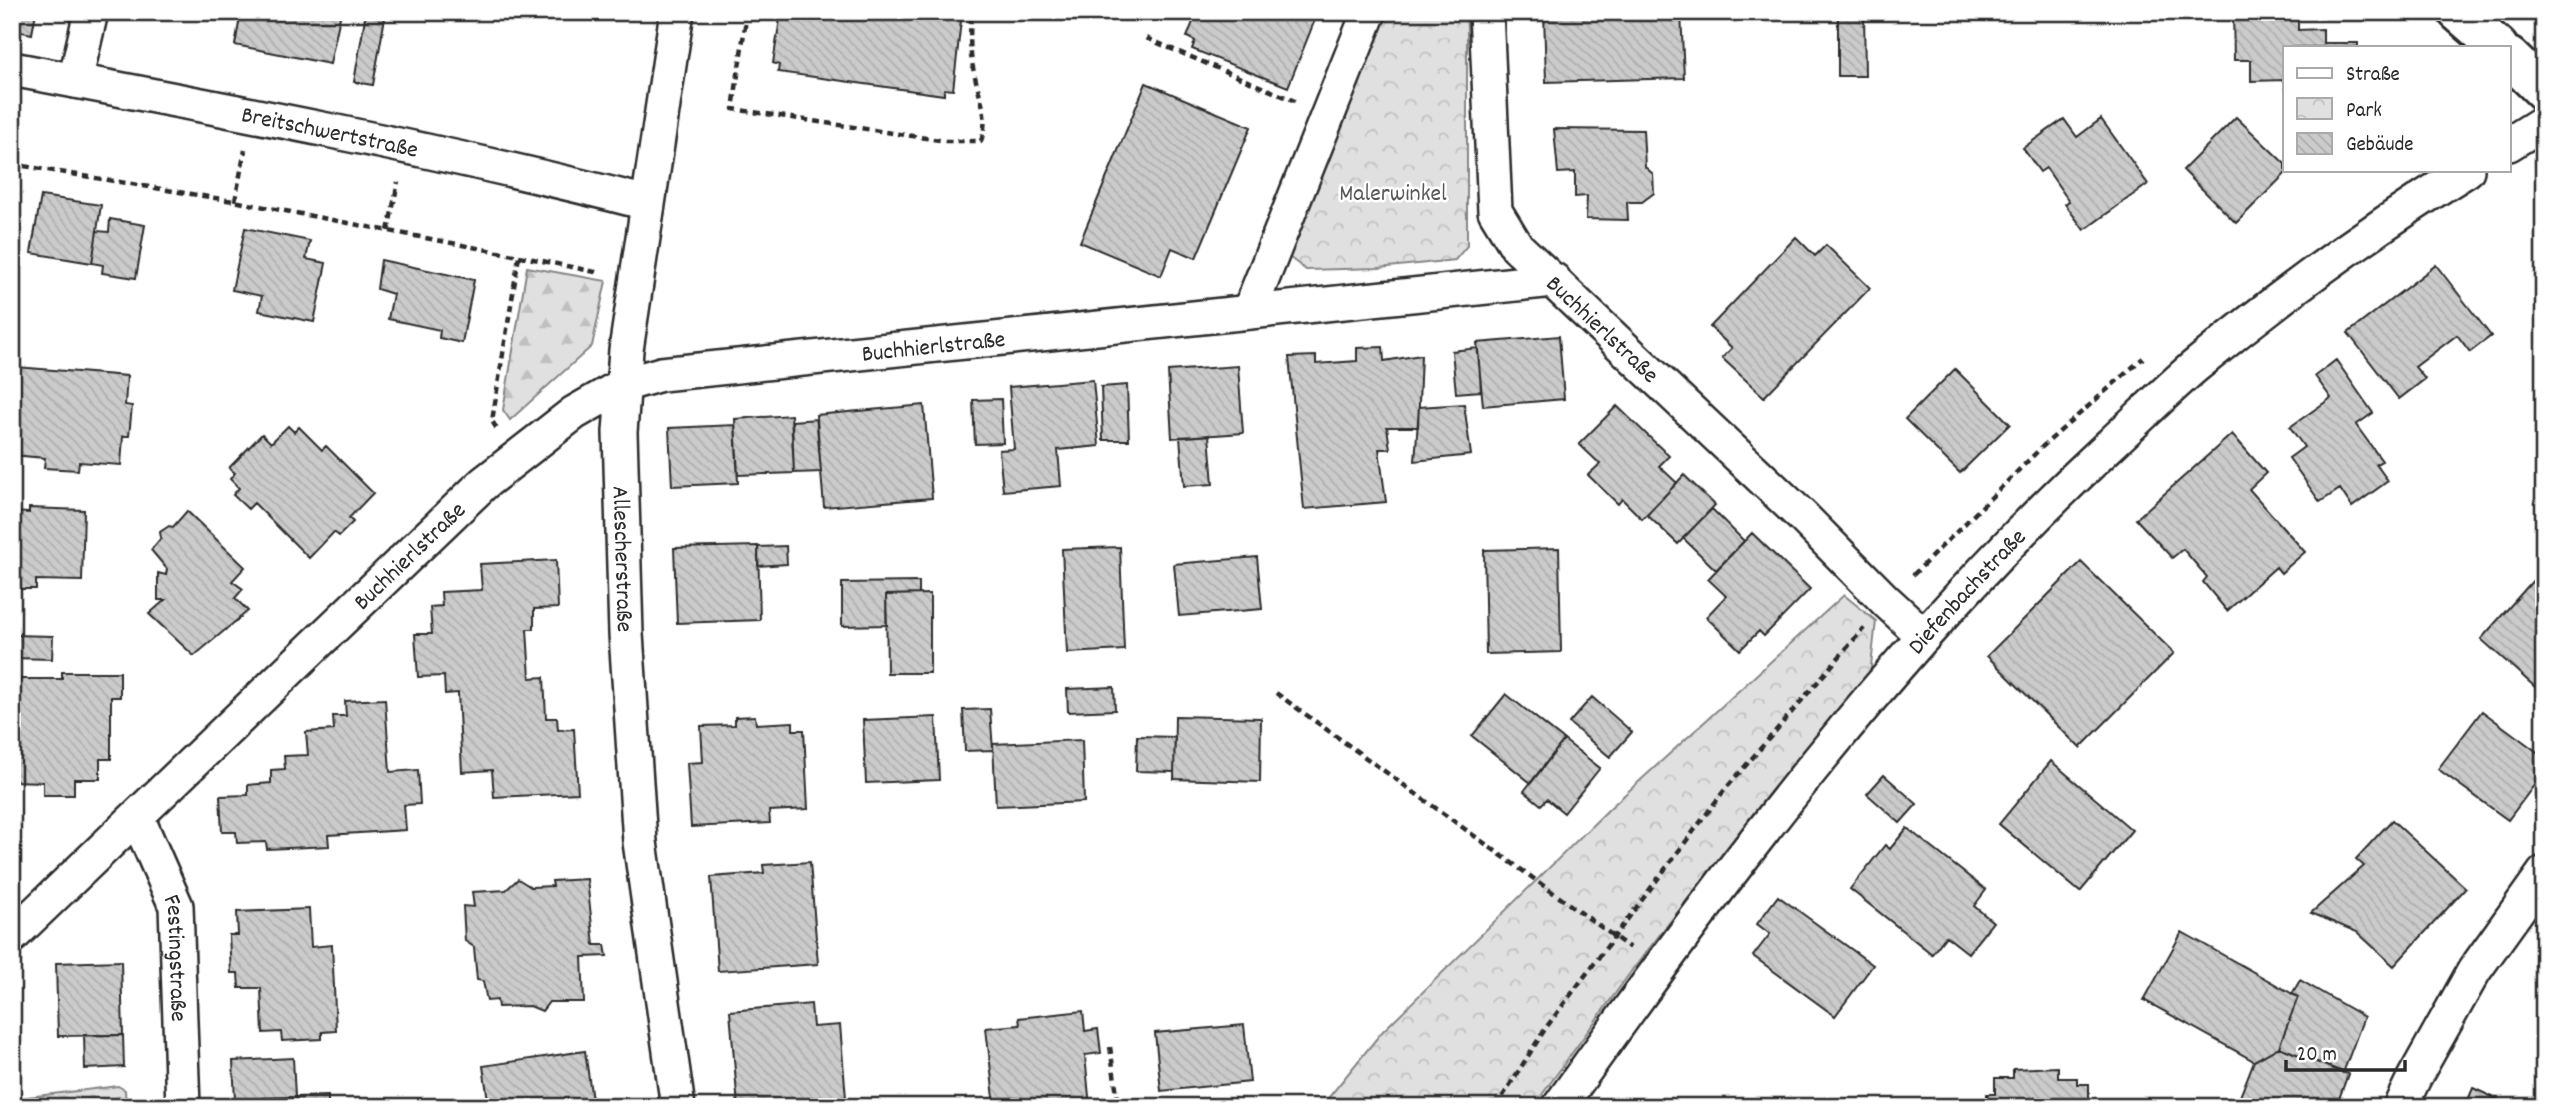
<svg xmlns="http://www.w3.org/2000/svg" width="2556" height="1119" viewBox="0 0 2556 1119" font-family="Dekko,sans-serif">
<style>
.forest{fill:url(#forest-firs);stroke:#868686;stroke-width:2}
.cemetery{fill:url(#cemetery-stones);stroke:#868686;stroke-width:2}
.park{fill:url(#park-crowns);stroke:#868686;stroke-width:2}
.building{fill:url(#building-back-hatch);stroke:#2b2b2b;stroke-width:2}
.lines{fill:none;stroke-linecap:round;stroke-linejoin:round}
.street-casing{stroke:#2b2b2b;stroke-width:38}
.secondary-casing{stroke:#2b2b2b;stroke-width:44}
.path{stroke:#2b2b2b;stroke-width:4.5;stroke-dasharray:7 5;stroke-linecap:butt}
.street{stroke:#fff;stroke-width:33}
.secondary{stroke:#fff;stroke-width:38}
.labels{text-anchor:middle;stroke-width:5;stroke-linejoin:round;paint-order:stroke}
.street-label{font-size:24px;fill:#2b2b2b;stroke:#fff}
.park-label{font-size:24px;fill:#585858;stroke:#fff}
</style>
<defs>
<pattern id="forest-firs" width="22" height="20" patternUnits="userSpaceOnUse" patternTransform="scale(1.75)"><rect width="22" height="20" fill="#e0e0e0"/><path d="M5 1l3.5 6h-7zM16 11l3.5 6h-7z" fill="#c0c0c0"/></pattern>
<pattern id="cemetery-stones" width="16" height="16" patternUnits="userSpaceOnUse" patternTransform="scale(1.75)"><rect width="16" height="16" fill="#e0e0e0"/><path d="M2 7V4a2 2 0 0 1 4 0v3zM10 15v-3a2 2 0 0 1 4 0v3z" fill="#c0c0c0"/></pattern>
<pattern id="park-crowns" width="20" height="18" patternUnits="userSpaceOnUse" patternTransform="scale(1.75)"><rect width="20" height="18" fill="#e0e0e0"/><path d="M2 6a3 3 0 1 1 6 0M12 15a3 3 0 1 1 6 0" fill="none" stroke="#c0c0c0"/></pattern>
<pattern id="building-back-hatch" width="6" height="6" patternUnits="userSpaceOnUse" patternTransform="scale(1.75)"><rect width="6" height="6" fill="#cbcbcb"/><path d="M-1 5l2 2M0 0l6 6M5-1l2 2" fill="none" stroke="#aeaeae"/></pattern>
</defs>
<rect width="100%" height="100%" fill="#fff"/>
<filter id="ink" filterUnits="userSpaceOnUse"><feTurbulence type="fractalNoise" baseFrequency=".0143" numOctaves="2"/><feDisplacementMap in="SourceGraphic" scale="14" xChannelSelector="R" yChannelSelector="G"/><feConvolveMatrix kernelMatrix="1 2 1 2 8 2 1 2 1" color-interpolation-filters="sRGB"/></filter>
<g filter="url(#ink)">
<path class="forest" d="M527,267L606,281L592,346L510,420L503,410Z"/>
<path class="cemetery" d="M118,1086L125,1090L126,1107H12V1099Z"/>
<path class="park" d="M1384,12H1467V246L1455,260L1379,268L1306,270L1289,257Z
M1844,595L1876,621L1870,675L1762,804L1630,973L1533,1107H1321L1381,1033L1610,808Z"/>
<path class="building" d="M12,12H36L32,34L12,30Z
M241,12H341L330,64L235,45Z
M366,12H386L373,85L354,82Z
M781,12H962L953,90L944,89V95L778,72L779,65L773,63Z
M1197,12H1318L1288,87L1192,49L1195,41L1187,37Z
M1544,12H1681L1684,78L1546,82Z
M1824,12H1864L1865,76H1838V13Z
M2233,12H2298V30L2323,29V43H2358V47H2285V89V80L2251,81V60H2234Z
M1146,83L1251,127L1196,258L1172,248L1161,276L1080,242Z
M2236,117L2285,164V170H2289L2236,223L2183,170Z
M2064,119L2077,137L2101,119L2148,184L2084,230L2065,204L2069,201L2046,168L2040,172L2023,148Z
M1554,129L1643,130L1645,167L1653,174L1654,193L1642,202H1627L1628,220L1586,219L1587,196L1575,197V172L1558,173Z
M41,196L101,205L92,263L31,253Z
M110,219L145,225L136,278L102,273L103,265L92,263L97,231L109,232Z
M245,228L310,241L306,259L326,263L314,322L259,311L262,296L232,290Z
M1796,237L1815,256L1826,245L1870,288L1764,397L1722,358L1732,348L1710,327Z
M381,260L474,280L462,343L439,338L440,330L388,319L393,294L377,289Z
M2436,265L2491,336L2470,352L2457,335L2415,367L2425,379L2399,399L2348,333Z
M1559,336L1564,399L1483,406L1477,343Z
M1383,347L1384,361L1421,355L1418,427H1387L1390,449H1379L1386,502L1304,509L1289,357L1316,356V364L1357,361V348Z
M1478,348L1481,391L1456,393L1452,351Z
M2336,360L2373,413L2356,425L2382,461L2376,464L2388,481L2352,507L2340,489L2320,502L2289,458L2304,447L2290,427L2331,398L2315,376Z
M1238,366L1243,433L1172,438L1168,371Z
M16,367L127,376L125,405L132,406L129,436H123L121,465L79,462L78,470L44,468L45,458L12,455V400Z
M1955,369L2010,424L1960,473L1905,419Z
M1093,380L1099,446L1058,450L1061,486L1003,491L999,450L1014,449L1009,387Z
M1127,385L1129,440H1103L1101,387Z
M1001,399L1003,443L975,444L973,400Z
M1464,404L1471,455L1415,461L1419,407Z
M924,405L932,498L824,507L816,415Z
M1617,406L1669,456L1659,466L1677,483L1642,519L1622,499L1618,504L1588,475L1600,464L1579,444Z
M791,415L794,473L738,475L735,419Z
M817,419L821,472L794,473L792,421Z
M735,425L738,483L672,486L669,428Z
M288,426L294,432L299,427L322,450L326,446L373,493L349,518L353,522L339,536L334,532L309,558L254,503L248,509L233,495L239,488L230,479L235,473L229,468L262,434L271,443Z
M2232,434L2266,473L2249,489L2305,552L2281,573L2276,567L2227,611L2203,582L2207,577L2183,549L2172,558L2136,519Z
M1209,435L1213,484L1184,486L1180,437Z
M1684,475L1715,505L1678,544L1647,515Z
M29,508L84,510L82,581L36,580V589H12L13,512L29,513Z
M1712,509L1744,541L1716,570L1683,538Z
M187,511L245,567L232,581L243,589L235,598L248,611L194,656L149,614L165,600H158V573L166,575L167,569L151,550L161,538L160,532L169,526L173,527Z
M1752,533L1810,589L1764,636L1759,631L1740,650L1706,617L1726,596L1708,579Z
M758,546L760,620L677,623L674,548Z
M786,546L787,564L758,566V547Z
M1120,547L1124,650L1067,653L1062,549Z
M1559,548L1561,652L1486,654L1484,550Z
M1257,557L1262,609L1179,616L1174,564Z
M556,560L558,608L534,609V629H527L530,678L544,677L546,718H557L558,730L574,729L578,793L494,797L492,770L462,772L458,693L445,694L444,676L418,677L415,634H432L430,607L442,606L441,592L482,590L480,564Z
M2081,562L2174,653L2080,748L1987,656Z
M2536,577L2544,584V695L2481,639Z
M919,582V594L886,595L887,625L842,626V583Z
M930,594V673H887L886,595Z
M12,635L53,636L52,659L12,658Z
M62,672H120V697H111V759H100V779H74V795H43V782L12,781V679H62Z
M1114,687L1115,710L1068,712L1067,689Z
M1506,694L1564,740L1531,783L1472,736Z
M1592,697L1632,732L1610,757L1569,723Z
M385,699L390,772L418,770L420,804L404,805L406,830L328,835L329,846L267,849L266,842L237,843L236,832H222L220,796L248,795V785L271,783V770L285,769L284,756L308,755L306,732L334,730L333,716H346L345,701Z
M990,709L993,750L965,751L963,710Z
M2482,711L2544,757V772L2508,820L2438,769Z
M755,716L756,724L793,722V730H804L808,809L769,811L770,823L691,827L687,763L703,762L701,726L735,725V717Z
M1175,716L1261,718L1260,782L1174,779Z
M936,717L939,780L866,783L863,720Z
M1137,736L1175,737L1174,772L1136,771Z
M1082,740L1084,802L996,806L993,744Z
M1564,740L1600,768L1564,813L1547,799L1541,805L1524,791Z
M2051,761L2132,830L2080,892L1999,824Z
M1884,775L1917,804L1900,823L1867,794Z
M2392,820L2466,888L2394,966L2357,932L2311,913L2364,866L2356,859Z
M1907,828L1986,890L1974,906L1993,922L1968,953L1946,936L1932,954L1850,889L1885,845L1890,849Z
M810,862L818,964L718,971L711,877L764,873L763,865Z
M518,879L531,887L553,886L552,881L587,879L594,945H605L607,956L582,957L584,1002H549L542,1011L530,1006L498,1007L497,1000L487,1001L483,981L477,980L474,947L465,941L463,906L474,907L472,892L506,890Z
M1778,896L1873,965L1835,1016L1753,956L1770,934L1757,924Z
M309,909L311,947L332,945L336,1031L322,1032V1039L282,1041L281,1032L263,1033L261,988H239L238,973H231L229,935H238L237,912Z
M2182,932L2298,997L2279,1047L2254,1061L2144,1000Z
M121,961L123,1035L58,1036L56,963Z
M2300,980L2364,1017L2343,1073L2279,1047L2298,997L2292,994Z
M811,1004L813,1027L840,1025L846,1098L738,1107L730,1011Z
M1083,1011L1085,1031L1098,1029L1101,1053L1085,1055L1090,1107H995L986,1028L1020,1025L1019,1018Z
M1244,1025L1250,1082L1161,1091L1155,1033Z
M84,1035H123L124,1067L85,1069Z
M2279,1047L2348,1074L2336,1107H2236L2254,1061Z
M585,1051L593,1107H489L483,1066Z
M293,1058L295,1097L235,1100L233,1061Z
M2058,1067V1078H2077V1084H2089V1107H1987V1094H1995V1078H2013V1069Z
M2473,1088L2514,1107H2465Z
M328,1096V1107H262V1098Z"/>
<g class="lines">
<defs>
<g id="street">
<path id="s1" d="M677,12L626,350L620,432L626,634L640,842L678,1107"/>
<path id="s2" d="M1486,12L1495,211L1517,247L1803,517L1886,601L1924,636"/>
<path id="s3" d="M12,69C225,109 437,149 647,203"/>
<path d="M75,81L91,12"/>
<path d="M2509,144L2544,122"/>
<path d="M1249,312L1369,12"/>
<path id="s4" d="M137,817L176,906L183,1107"/>
<path id="s5" d="M12,936L484,483L574,413L623,385L661,374L1554,280"/>
<path id="s6" d="M1559,1107C1726,872 1900,639 2112,443C2139,418 2166,391 2194,367C2281,295 2372,229 2467,170"/>
<path d="M2400,1107L2414,1078L2474,971L2544,873"/>
</g>
<path id="secondary" d="M2458,12L2498,47
M2509,57L2544,91"/>
</defs>
<use href="#street" class="street-casing"/>
<use href="#secondary" class="secondary-casing"/>
<path class="path" d="M747,12L733,109L946,141H981C990,116 979,97 974,72C969,53 970,32 971,12
M1146,38L1295,101
M12,164L239,202L519,256L492,421L497,429
M235,201L245,150
M388,231L398,182
M519,256L600,273
M1913,575L2042,447L2143,358
M1276,693L1630,948
M1110,1047L1119,1107
M1496,1107L1545,1029L1723,792L1864,628"/>
<use href="#street" class="street"/>
<use href="#secondary" class="secondary"/>
</g>
</g>
<g class="labels">
<g class="street-label">
<text dy="8" stroke="none"><textPath href="#s3" startOffset="324">Breitschwertstraße</textPath></text>
<text dy="8" stroke="none"><textPath href="#s2" startOffset="360">Buchhierlstraße</textPath></text>
<text dy="8" stroke="none"><textPath href="#s5" startOffset="1138">Buchhierlstraße</textPath></text>
<text dy="8" stroke="none"><textPath href="#s5" startOffset="550">Buchhierlstraße</textPath></text>
<text dy="8" stroke="none"><textPath href="#s1" startOffset="551">Allescherstraße</textPath></text>
<text dy="8" stroke="none"><textPath href="#s6" startOffset="658">Diefenbachstraße</textPath></text>
<text dy="8" stroke="none"><textPath href="#s4" startOffset="149">Festingstraße</textPath></text>
</g>
<g class="park-label">
<text x="1393" y="200">Malerwinkel</text>
</g>
</g>
<rect width="2556" height="1119" fill="none" stroke="#fff" stroke-width="42"/>
<rect x="21" y="21" width="2514" height="1077" fill="none" stroke="#2b2b2b" stroke-width="2.5" filter="url(#ink)"/>
<rect x="2283" y="46" width="228" height="126" fill="#ffffff" stroke="#aaaaaa" stroke-width="2"/>
<rect x="2297" y="68" width="35" height="10" fill="#ffffff" stroke="#aaaaaa" stroke-width="2"/>
<text x="2346" y="80" font-size="21" fill="#2b2b2b">Straße</text>
<rect x="2297" y="98" width="35" height="21" fill="url(#park-crowns)" stroke="#aaaaaa" stroke-width="2"/>
<text x="2346" y="116" font-size="21" fill="#2b2b2b">Park</text>
<rect x="2297" y="133" width="35" height="21" fill="url(#building-back-hatch)" stroke="#aaaaaa" stroke-width="2"/>
<text x="2346" y="150" font-size="21" fill="#2b2b2b">Gebäude</text>
<path d="M2286 1060v10h119v-10" fill="none" stroke="#2b2b2b" stroke-width="3.5"/>
<text x="2297" y="1060" font-size="21" fill="#2b2b2b" stroke="#ffffff" stroke-width="5" paint-order="stroke">20 m</text>
</svg>
